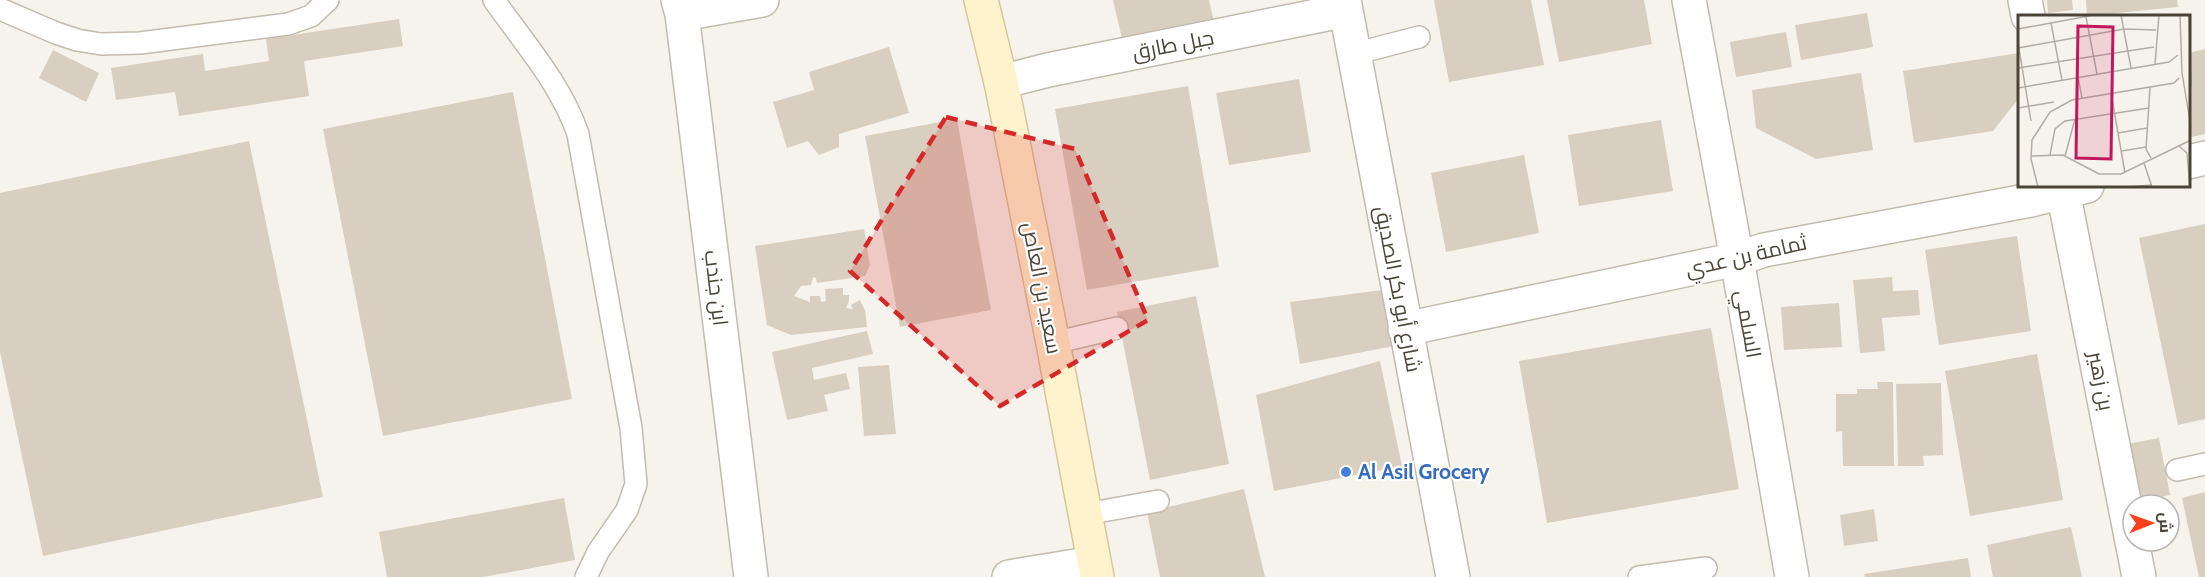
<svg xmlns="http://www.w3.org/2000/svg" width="2205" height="577" viewBox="0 0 2205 577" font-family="Cabin,Cairo,sans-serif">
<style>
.building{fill:#d8cfc1}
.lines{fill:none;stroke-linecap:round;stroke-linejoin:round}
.lane-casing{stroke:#c2bbae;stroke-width:24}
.street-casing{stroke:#c2bbae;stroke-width:36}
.secondary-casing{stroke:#d6c79b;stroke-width:36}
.lane{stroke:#fff;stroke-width:21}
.street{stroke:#fff;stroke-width:33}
.secondary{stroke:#fff3cd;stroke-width:33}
.marked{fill:#d62828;fill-opacity:0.2;stroke:#d62828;stroke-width:4.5;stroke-dasharray:12 8;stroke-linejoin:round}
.shop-dot{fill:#3f7fe0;stroke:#fff;stroke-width:2}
.labels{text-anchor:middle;stroke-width:4.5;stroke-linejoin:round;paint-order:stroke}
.street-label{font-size:21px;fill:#4b4439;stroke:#fff}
.shop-label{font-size:21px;font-weight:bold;fill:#366cbe;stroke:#fff;text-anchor:start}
.inset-road{fill:none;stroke:#b2ada4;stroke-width:1.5}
.view{fill:#c2185b;fill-opacity:0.15;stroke:#c2185b;stroke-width:3}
.inset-edge{fill:none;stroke:#4b4439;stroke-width:3}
</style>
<rect width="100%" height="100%" fill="#f6f3ec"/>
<path class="building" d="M1113,0H1209L1215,26L1124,47Z
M1434,0H1531L1544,65L1449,82Z
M1547,0H1644L1652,44L1559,62Z
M2047,0H2072L2073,10L2048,13Z
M2086,0H2177L2178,7L2087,16Z
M1867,13L1873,47L1801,60L1795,25Z
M399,19L403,46L304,61L309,96L179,116L175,92L116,100L111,68L203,54L205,71L269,61L266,39Z
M1786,32L1792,67L1736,77L1730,42Z
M889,47L909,113L839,134V147L819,155L808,141L787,148L773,102L814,90L809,72Z
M2205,49V134L2188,138V53Z
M53,50L99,73L86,102L39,78Z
M2019,53V98L1993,131L1914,143L1903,71Z
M1861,73L1873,150L1816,159L1756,128L1752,90Z
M1299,79L1311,152L1229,165L1216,93Z
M1188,86L1219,267L1087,290L1055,109Z
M513,92L572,399L383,436L323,129Z
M957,119L991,310L900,327L865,136Z
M1661,120L1673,191L1579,206L1568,135Z
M249,141L323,497L43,556L0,352V193Z
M1524,155L1539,233L1446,252L1431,173Z
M2205,224V419L2178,425L2139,238Z
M864,229L870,265L865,276L817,283L816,278L813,277L811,285L801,286L794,296L810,302V296H820L821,302L826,301L825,289L843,288V295H849V301L846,308L853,309L851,305L860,300L865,310L867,327L791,335L767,325L755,246Z
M2017,236L2031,331L1939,345L1925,250Z
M1892,277L1893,291L1918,290L1920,315L1882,318L1885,351L1860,353L1853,280Z
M1382,290L1394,346L1300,364L1290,302Z
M1196,296L1229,464L1150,480L1117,312Z
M1839,303L1842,347L1784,350L1781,307Z
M1711,328L1739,489L1547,523L1519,361Z
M867,331L873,354L812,368L814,380L846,373L850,389L824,395L828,411L787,420L772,352Z
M2037,354L2063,500L1970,516L1945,371Z
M1380,361L1402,466L1274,491L1256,395Z
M889,365L896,434L864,436L858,367Z
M1877,382H1893L1894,466H1843L1842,431L1836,432V394H1857V389H1878Z
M1941,383L1943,455L1923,456L1924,466H1898L1896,384Z
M2159,438L2170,495L2134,502L2122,445Z
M1244,489L1265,577H1160L1147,512Z
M2205,492V577H2199L2182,498Z
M564,498L575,560L483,577H387L379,532Z
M1874,509L1878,541L1844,546L1840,515Z
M2071,527L2082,577H1993L1987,545Z
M1968,558L1971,577H1865L1864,574Z"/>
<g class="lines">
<defs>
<path id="lane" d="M494,0C524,43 561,84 578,134L631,428L636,484L627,510L598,552L586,577
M0,9L56,33L77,40L101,44L140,43L288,24L311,16L328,0
M1354,54L1419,37
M1053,343L1117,328
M2177,470L2205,464
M1086,514L1158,501
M1639,577L1706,568"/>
<path id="street" d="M678,0L682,14L751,577
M1344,0L1453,577
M1689,0L1737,259L1792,577
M2025,0L2028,16
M682,14L762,0
M1001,82L1048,70L1346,10
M2188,162L2205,158
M2062,186L2139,577
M1405,329L1737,259L1764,250L2031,200L2087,186
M1009,577L1094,563"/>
<path id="secondary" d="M981,0L1001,82L1053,343L1097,577"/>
</defs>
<use href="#lane" class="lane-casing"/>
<use href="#street" class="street-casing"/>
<use href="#secondary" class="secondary-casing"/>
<use href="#lane" class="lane"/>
<use href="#street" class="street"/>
<use href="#secondary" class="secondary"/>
</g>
<path class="marked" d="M946,117L1075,149L1148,320L1000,406L850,271Z"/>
<circle class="shop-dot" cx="1346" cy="472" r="6"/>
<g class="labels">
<g class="street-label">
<text transform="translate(1173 45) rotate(-11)" y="7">جبل طارق</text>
<text transform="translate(1746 256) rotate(-13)" y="7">ثمامة بن عدي</text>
<text transform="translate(716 288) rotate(83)" y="7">ابن جندب</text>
<text transform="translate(1042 288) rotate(79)" y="7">سعيد بن العاص</text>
<text transform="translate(1398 289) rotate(79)" y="7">شارع أبو بكر الصديق</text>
<text transform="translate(1748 324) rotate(80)" y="7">السلمي</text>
<text transform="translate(2101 381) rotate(79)" y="7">بن زهير</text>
</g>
<g class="shop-label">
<text x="1358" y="479">Al Asil Grocery</text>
</g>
</g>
<g transform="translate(2018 15)">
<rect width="172" height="172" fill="#f6f3ec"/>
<path class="inset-road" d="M103,0L113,53M162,0L164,58L173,112M171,0L173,72M68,2L79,59M33,8L44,65M0,14L76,0M0,28L13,106M0,33L106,14L138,15M137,49L141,0M0,53L136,32M60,62L64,83M132,72L128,134L133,143M0,73L151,47L160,40M93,78L107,158M0,93L36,87M100,118L129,113M161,131L169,138L172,172M104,136L128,132M32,140L37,114L47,106L131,93M13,141L45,140L81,159H103L173,125M47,141L57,104M126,148L134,172M20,172L13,144L14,125L32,97L54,85L156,68L161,63M111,172L134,170"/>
<path class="view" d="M60,11L95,12L93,144L58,143Z"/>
<rect width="172" height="172" class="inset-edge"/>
</g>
<g transform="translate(2151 523) rotate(89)"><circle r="28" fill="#ffffff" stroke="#b7b4b0" stroke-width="1.5"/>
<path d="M0-4.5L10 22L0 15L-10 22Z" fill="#fc3f1d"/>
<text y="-9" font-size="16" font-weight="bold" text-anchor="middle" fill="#4b4439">ش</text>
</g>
</svg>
